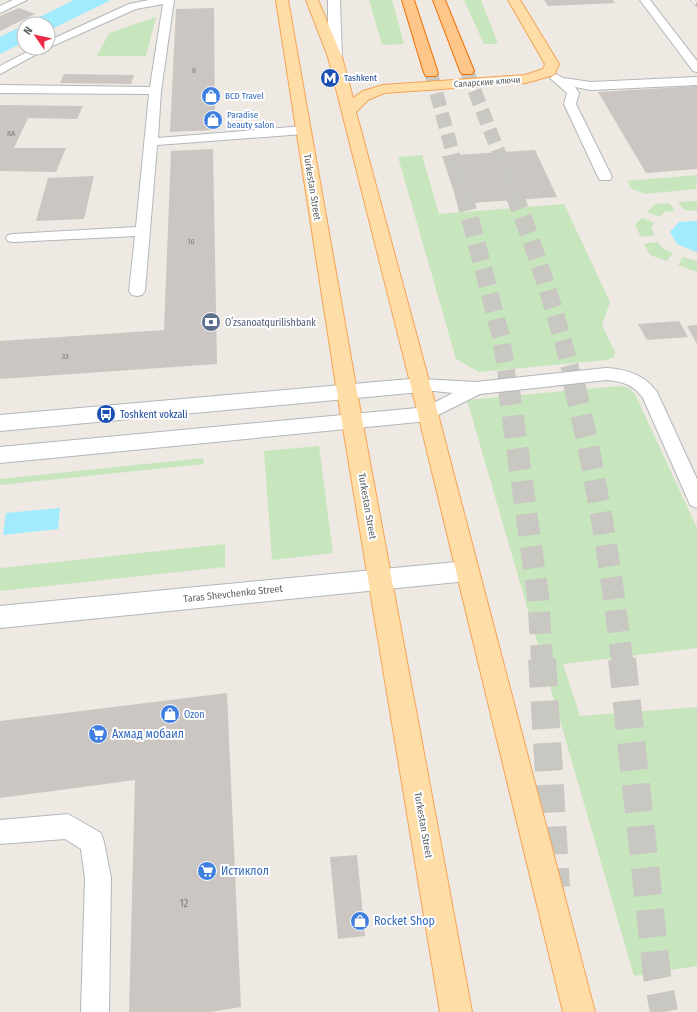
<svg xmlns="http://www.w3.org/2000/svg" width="697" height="1012" viewBox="0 0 697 1012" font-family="'Fira Sans Condensed',sans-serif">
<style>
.green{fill:#c7e6be}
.water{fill:#a1ebff}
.building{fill:#cbc6c2}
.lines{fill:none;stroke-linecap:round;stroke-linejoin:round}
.highway-tunnel-far3{stroke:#c9c7c2;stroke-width:14;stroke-dasharray:14 7;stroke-linecap:butt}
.highway-tunnel-far2{stroke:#c9c7c2;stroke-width:18;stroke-dasharray:18 8;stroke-linecap:butt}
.highway-tunnel-far1{stroke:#c9c7c2;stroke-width:22;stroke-dasharray:22 11;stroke-linecap:butt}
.highway-tunnel{stroke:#c9c7c2;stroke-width:28;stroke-dasharray:28 14;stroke-linecap:butt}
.lane-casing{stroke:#b3b7ba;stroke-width:2}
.street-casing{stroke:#b3b7ba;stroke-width:2}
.secondary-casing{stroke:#b2b7ba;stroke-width:2}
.primary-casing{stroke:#f3a456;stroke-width:2}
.highway-casing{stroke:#f06f00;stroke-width:2}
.lane{fill:#fff;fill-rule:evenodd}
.street{fill:#fff;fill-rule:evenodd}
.secondary{fill:#fff;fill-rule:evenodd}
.primary{fill:#ffdda6;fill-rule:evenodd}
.highway{fill:#fec689;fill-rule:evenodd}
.rail-casing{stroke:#b2b3b3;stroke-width:3}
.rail{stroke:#fff;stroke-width:2;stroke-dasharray:5.5;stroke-linecap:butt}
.labels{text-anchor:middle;stroke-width:4;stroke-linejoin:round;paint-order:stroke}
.number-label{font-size:8px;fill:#777a7b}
.far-transit-label{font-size:9px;fill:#164399;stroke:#fff;text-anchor:start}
.far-street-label{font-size:9px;fill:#5b6163;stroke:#fff}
.far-shop-label{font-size:9px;fill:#366cbe;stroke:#fff;text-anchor:start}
.street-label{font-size:10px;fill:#5b6163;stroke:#fff}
.service-label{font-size:10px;fill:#4e5e75;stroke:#fff;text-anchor:start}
.transit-label{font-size:10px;fill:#164399;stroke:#fff;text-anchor:start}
.shop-label{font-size:10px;fill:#366cbe;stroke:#fff;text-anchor:start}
.near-number-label{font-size:10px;fill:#777a7b}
.near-shop-label{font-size:12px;fill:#366cbe;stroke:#fff;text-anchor:start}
</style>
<rect width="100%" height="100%" fill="#eee9e2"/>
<path class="green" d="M369,0H392L404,44L382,45Z
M464,0H481L498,44H484Z
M156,17L146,56H97L109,33Z
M422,155L439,214L564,204L610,302L602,325L615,352L614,357L607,360L479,372L456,359L398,157Z
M697,175L696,189L645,194L632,189L627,181Z
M694,201L697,202V211L684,210L678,202Z
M669,203L675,211L664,212L660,217L647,212L655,204Z
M642,218L655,223L651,228L655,235L641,237L635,225Z
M658,242L663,249L673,253L667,261L650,255L644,244Z
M683,257L697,261V272L678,265Z
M619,386L629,388L635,394L697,528V648L563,664L580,716L697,707V966L634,976L467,400Z
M319,446L333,553L272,560L264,451Z
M203,458L204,464L0,485V479Z
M225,544V567L0,591V568Z"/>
<path class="water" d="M74,0H111L48,31V24H25Z
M24,25V42L0,54V37Z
M697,221V252H696L677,244L670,232L679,222Z
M60,508L58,529L3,535L6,513Z"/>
<path class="building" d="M544,0H613L615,3L548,6Z
M19,8L35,14L0,31V16Z
M214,8L215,130L170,132L176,9Z
M64,74L134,75L131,84L60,83Z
M697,86V169L646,173L598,92Z
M0,105L83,106L77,119L28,118L14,148H66L56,172L0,171Z
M213,149L217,364L0,379V341L164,330L171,151Z
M535,150L557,197L458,204L442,156Z
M94,176L84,219L36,221L48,178Z
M679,321L688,337L647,340L638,324Z
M697,325V344L687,326Z
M227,693L241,1007L210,1012H129L135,780L0,798V721Z
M357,855L365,936L338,939L330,857Z"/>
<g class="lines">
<path class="highway-tunnel-far3" d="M467,71L505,169
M431,73L457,169"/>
<path class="highway-tunnel-far2" d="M457,168L501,337L508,384
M504,168C532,239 556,310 574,384"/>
<path class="highway-tunnel-far1" d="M508,383L538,596L542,660
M574,383C596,475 611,567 622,660"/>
<path class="highway-tunnel" d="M542,659L556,887
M622,659L657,976L664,1012"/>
<defs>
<path id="lane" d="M13,0H27L0,13V6Z
M149,0H174L161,91L158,138L304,126L310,130L304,134L157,145L145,291L142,295L137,296L132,295L129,291L135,236L13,242L8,241L6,238L8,235L13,234L136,227L149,94L0,93V85L150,87L163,4L136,9L48,48L0,74V66L35,48H48V41L129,4Z
M640,0H650L697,61V72L693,71Z
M556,74L563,78L591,82L697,77V85L591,90L575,87L579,93L576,104L612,177L610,180H600L598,177L564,104L567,93L550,78Z
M606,368C626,369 645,375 657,392L697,479V508L690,505L688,500L643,398C634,385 622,381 606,380L480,394L428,420L422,419L419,414L422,409L453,393L415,389L413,385L415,381L421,379L476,382Z
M68,814L101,833L104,842L111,878L109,1012H81L85,878L81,849L65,839L0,844V820Z"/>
<path id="street" d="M328,0H340L342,57L335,61L328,57Z
M467,561L475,564L479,571L475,578L467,581L0,628V606Z"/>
<path id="secondary" d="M421,378L428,380L431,385L428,390L421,392L0,431V415Z
M428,407L435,409L438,414L435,419L428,421L0,463V447Z"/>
<path id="primary" d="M276,0H288L357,392L472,1012H440L337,392Z
M306,0H318L342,57L353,98L363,91L383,85L525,75L543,69L545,64L508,0H520L559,64L554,75L526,83L384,93L368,100L356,112L438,414L595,1012H563L418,414L328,57Z"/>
<path id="highway" d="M402,0H414L438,73L436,76H426L424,73Z
M433,0H445L474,71L472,74H462L460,71Z"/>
</defs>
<use href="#lane" class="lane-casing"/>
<use href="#street" class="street-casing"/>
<use href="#secondary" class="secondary-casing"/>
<use href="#primary" class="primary-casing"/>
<use href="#highway" class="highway-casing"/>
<use href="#lane" class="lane"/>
<use href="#street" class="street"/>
<use href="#secondary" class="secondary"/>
<use href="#primary" class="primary"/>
<use href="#highway" class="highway"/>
<defs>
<path id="rail" d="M692,0L697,5"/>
</defs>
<use href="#rail" class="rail-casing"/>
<use href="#rail" class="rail"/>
</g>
<defs>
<symbol id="metro-disc" viewBox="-11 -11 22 22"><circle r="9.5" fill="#1a4fb4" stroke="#fff"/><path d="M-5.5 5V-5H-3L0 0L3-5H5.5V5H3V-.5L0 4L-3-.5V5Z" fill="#fff"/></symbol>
<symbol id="shop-disc" viewBox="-11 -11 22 22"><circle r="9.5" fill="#3f7fe0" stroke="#fff"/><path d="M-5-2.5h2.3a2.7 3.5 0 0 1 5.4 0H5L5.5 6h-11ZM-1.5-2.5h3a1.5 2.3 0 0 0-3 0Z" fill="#fff"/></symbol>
<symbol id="bank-disc" viewBox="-11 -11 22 22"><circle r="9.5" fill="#5c6f8a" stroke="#fff"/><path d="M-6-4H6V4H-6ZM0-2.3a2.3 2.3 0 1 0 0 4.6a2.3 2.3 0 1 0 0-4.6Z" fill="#fff"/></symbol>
<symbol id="bus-disc" viewBox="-11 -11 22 22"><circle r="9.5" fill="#1a4fb4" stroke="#fff"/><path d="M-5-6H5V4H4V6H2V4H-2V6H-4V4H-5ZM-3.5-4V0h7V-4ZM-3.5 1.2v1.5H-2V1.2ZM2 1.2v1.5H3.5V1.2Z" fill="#fff"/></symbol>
<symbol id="supermarket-disc" viewBox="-11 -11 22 22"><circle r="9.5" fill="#3f7fe0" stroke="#fff"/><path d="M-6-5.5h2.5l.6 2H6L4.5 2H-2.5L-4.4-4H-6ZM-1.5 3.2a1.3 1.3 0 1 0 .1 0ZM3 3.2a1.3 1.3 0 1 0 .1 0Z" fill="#fff"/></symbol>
</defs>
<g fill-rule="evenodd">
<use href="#metro-disc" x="319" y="67" width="22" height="22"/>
<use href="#shop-disc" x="200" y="85" width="22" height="22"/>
<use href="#shop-disc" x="202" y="109" width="22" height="22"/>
<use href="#bank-disc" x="200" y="311" width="22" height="22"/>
<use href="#bus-disc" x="95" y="403" width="22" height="22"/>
<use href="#shop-disc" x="159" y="703" width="22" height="22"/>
<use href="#supermarket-disc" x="87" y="723" width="22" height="22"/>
<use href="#supermarket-disc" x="196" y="860" width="22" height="22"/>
<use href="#shop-disc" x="349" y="910" width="22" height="22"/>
</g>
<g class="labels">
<g class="number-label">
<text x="194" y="73">8</text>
<text x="11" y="136">8A</text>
<text x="191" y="244">10</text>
<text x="65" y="359">33</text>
</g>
<g class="far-transit-label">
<text x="344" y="81">Tashkent</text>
</g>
<g class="far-street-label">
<text transform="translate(487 82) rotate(-4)" y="3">Саларские ключи</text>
</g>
<g class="far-shop-label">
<text x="225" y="99">BCD Travel</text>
<text x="227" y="118">Paradise<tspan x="227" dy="10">beauty salon</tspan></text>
</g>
<g class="street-label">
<text transform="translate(313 187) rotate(81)" y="4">Turkestan Street</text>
<text transform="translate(368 506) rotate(80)" y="4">Turkestan Street</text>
<text transform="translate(233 593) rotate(-6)" y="4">Taras Shevchenko Street</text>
<text transform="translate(424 825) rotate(80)" y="4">Turkestan Street</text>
</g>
<g class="service-label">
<text x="225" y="326">Oʻzsanoatqurilishbank</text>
</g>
<g class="transit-label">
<text x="120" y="418">Toshkent vokzali</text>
</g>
<g class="shop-label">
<text x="184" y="718">Ozon</text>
</g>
<g class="near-number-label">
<text x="184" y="907">12</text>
</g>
<g class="near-shop-label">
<text x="112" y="738">Ахмад мобаил</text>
<text x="221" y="875">Истиклол</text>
<text x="374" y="925">Rocket Shop</text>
</g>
</g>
<g transform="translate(36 36) rotate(304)"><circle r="19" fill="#ffffff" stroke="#bdc0c1"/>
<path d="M0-3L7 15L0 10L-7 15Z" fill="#eb2b48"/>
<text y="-6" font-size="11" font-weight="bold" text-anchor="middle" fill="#5b6163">N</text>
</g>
</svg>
